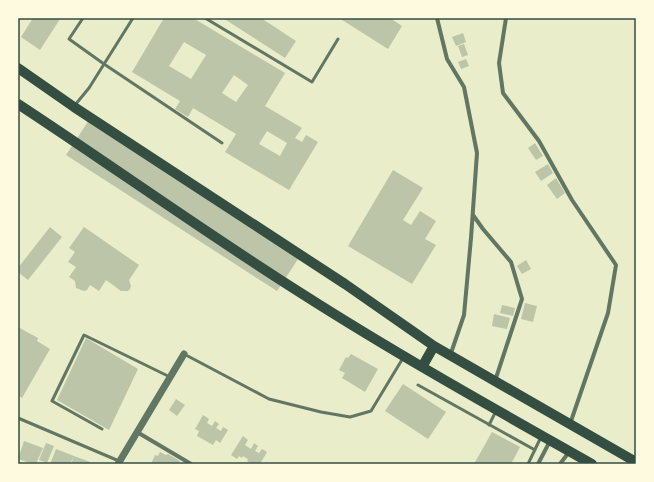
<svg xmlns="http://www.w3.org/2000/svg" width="654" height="482" viewBox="0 0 654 482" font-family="'Roboto Serif',serif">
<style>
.building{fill:#bcc5a7;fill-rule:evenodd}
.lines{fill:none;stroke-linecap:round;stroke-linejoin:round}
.service{stroke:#617663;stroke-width:3}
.minor{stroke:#617663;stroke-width:4}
.tertiary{stroke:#617663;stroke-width:7}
.primary{stroke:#344e41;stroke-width:10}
.neatline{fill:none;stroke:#344e41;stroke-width:1.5}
</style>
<rect width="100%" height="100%" fill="#e9edc9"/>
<path class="building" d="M33,18H59L60,19L40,50L21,37Z
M164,18H193L285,73L265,106L302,128L295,138L302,142L306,135L318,142L289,190L225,152L236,134L193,108L188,117L175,109L180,101L132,72ZM184,42L206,55L191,79L169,66ZM234,75L248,85L236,102L222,93ZM267,131L287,143L280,156L259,144Z
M223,18H261L296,41L285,58Z
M339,18H390L402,26L388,49Z
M463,33L466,42L456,46L452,37Z
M464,44L468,55L462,57L458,46Z
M466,59L469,66L461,69L458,62Z
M91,117L302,253L277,291L66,155Z
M535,143L543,156L536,160L528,148Z
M548,164L553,173L541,181L535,172Z
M393,170L423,188L403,220L411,225L420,211L436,221L425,239L436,245L412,284L348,246Z
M556,178L565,193L557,199L547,185Z
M50,227L62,237L28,280L18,272V268Z
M84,227L139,265L129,280L131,286L130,289L128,291H121L106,280L99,291L90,285L87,290L84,291L76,288L75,281L69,277L76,267L68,262L75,252L69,248Z
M526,260L531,269L522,274L517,266Z
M525,303L537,306L533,322L521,319Z
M502,305L515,308L513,316L500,313Z
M494,314L510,318L507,329L492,326Z
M18,327L38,338L37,341L50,349L22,398L18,395Z
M86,338L138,369L109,430L57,400Z
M351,354L378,369L365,392L342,378L345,373L339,370L346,357L348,358Z
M403,384L446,412L428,439L385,411Z
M176,399L185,405L177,416L169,410Z
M203,415L209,419L207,423L212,426L215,421L219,424L216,428L221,431L223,427L228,430L220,443L216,440L213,445L197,436L199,431L195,429Z
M492,432L520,447L511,464H474Z
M243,436L248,440L245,445L251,449L254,443L258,446L255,451L259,453L262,449L267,452L260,464H252L247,461L248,459L243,456L242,458L239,456L237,459L231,455Z
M24,441L43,448L36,464H33L18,459Z
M46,443L54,446L47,463L39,460Z
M56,449L74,456L70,464H50Z
M160,452L166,455L168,454L180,461L178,464H151L155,455L158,456Z
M74,456L90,462L89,464H71Z"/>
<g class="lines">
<path class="service" d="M83,18L69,39L104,64L222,143
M205,18L312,82L338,39
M75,105L89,88L133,18
M184,354L269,399L321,412L350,417L371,411L403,358
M418,385L535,450
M18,418L119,461
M489,425L496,411
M102,429L52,401L84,335L170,377
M528,464L541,437"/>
<path class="minor" d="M437,18L447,59L464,87L477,153L471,238L464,315L450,356
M506,18L499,63L503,93L539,141L572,200L616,265L608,313L570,424
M473,215L483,229L511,262L522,299L495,381
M137,432L191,464
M538,464L550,441
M560,464L569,452"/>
<path class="tertiary" d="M118,464L184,354"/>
<path class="primary" d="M18,68L74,107L345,284L434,346L636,462
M18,104C114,167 207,234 304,295C398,355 495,409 592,464
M422,367L434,346"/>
</g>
<rect width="654" height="482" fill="none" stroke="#fefae0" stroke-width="38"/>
<rect x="19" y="19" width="616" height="444" class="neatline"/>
</svg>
